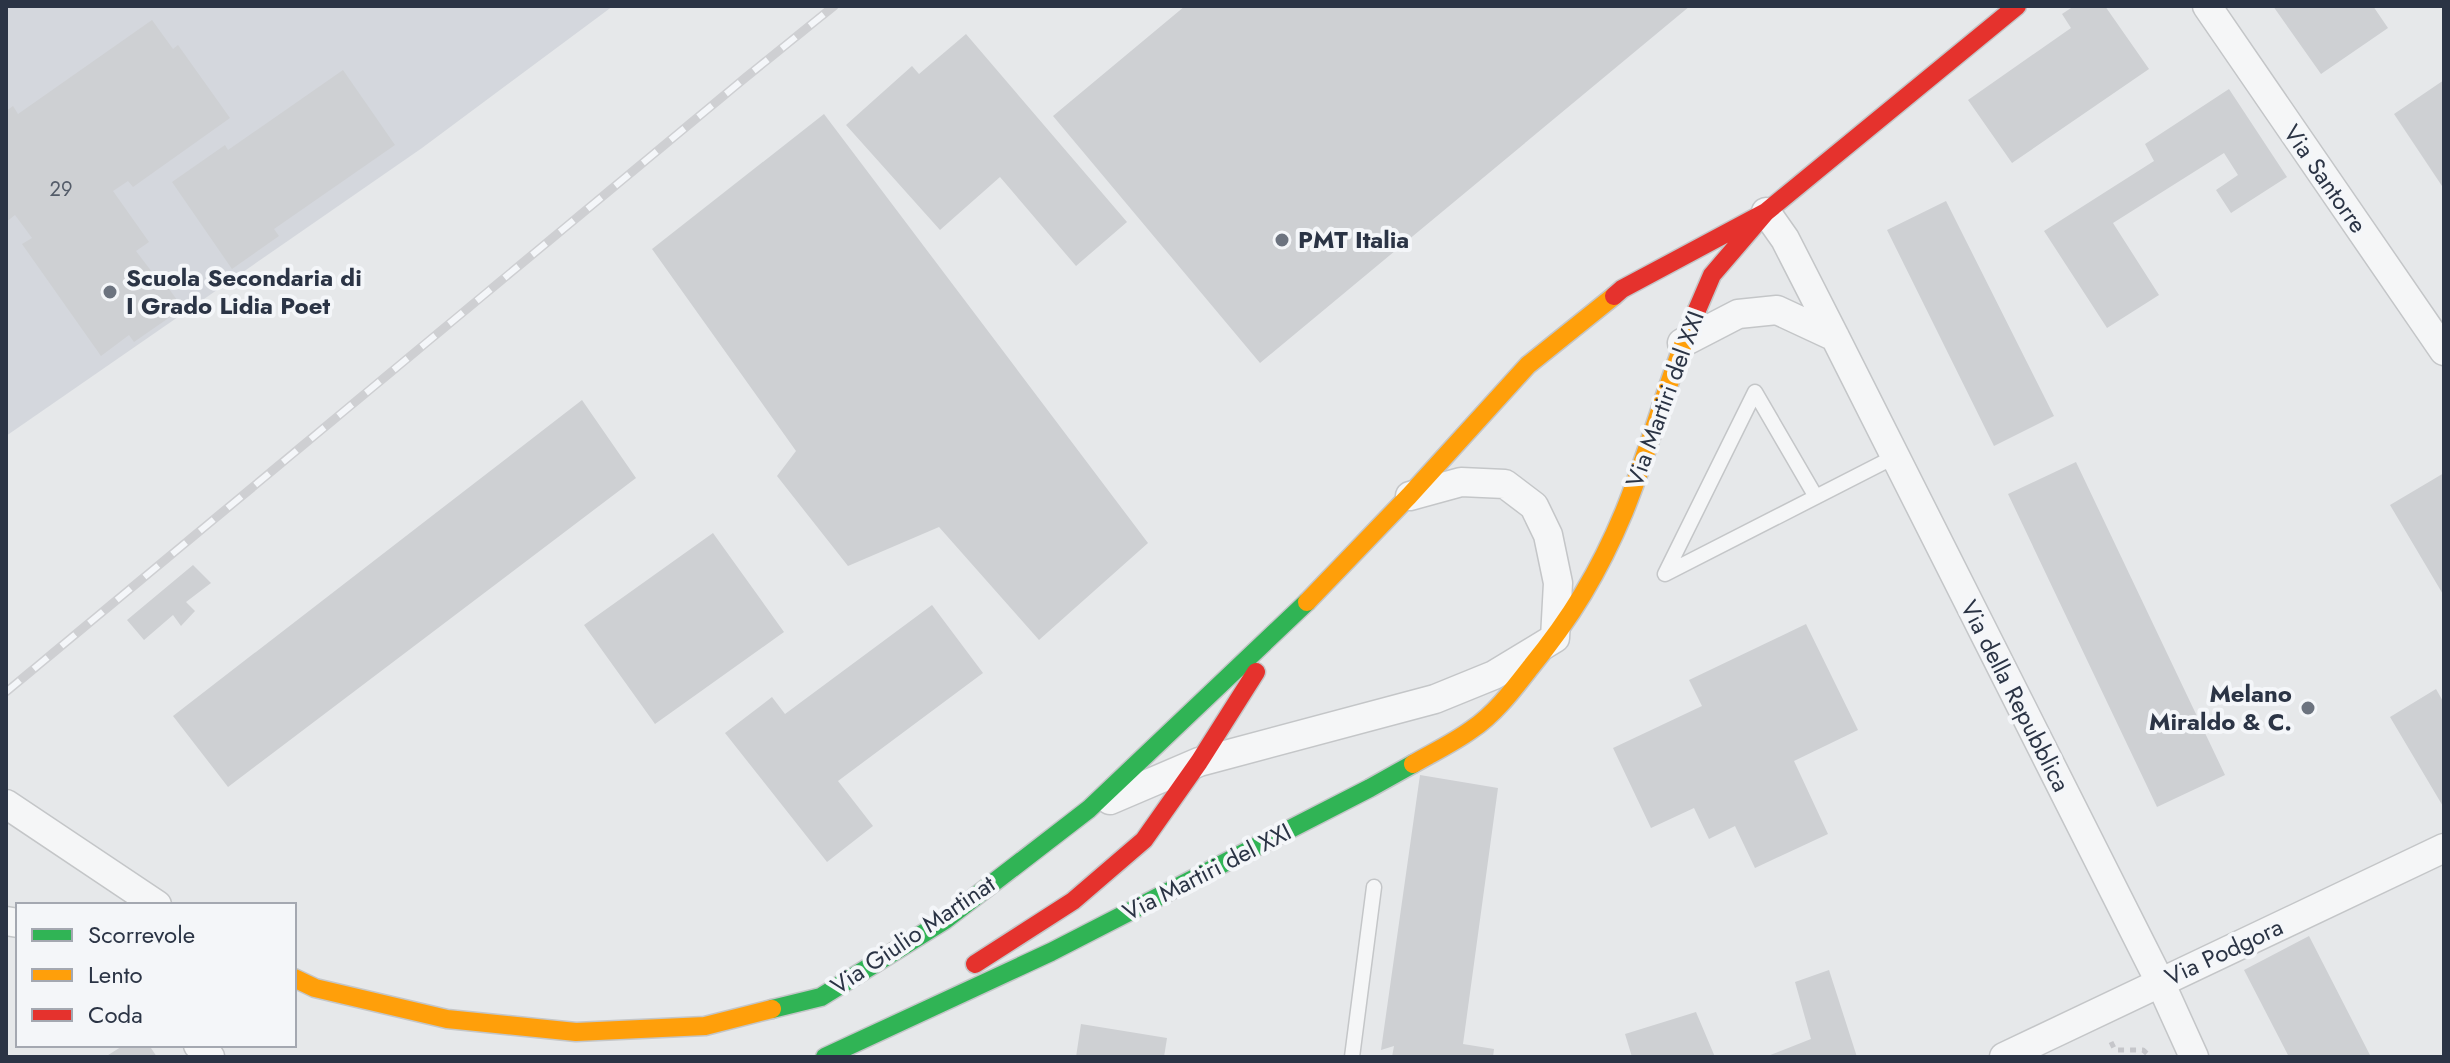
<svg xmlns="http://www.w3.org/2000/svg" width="2450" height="1063" viewBox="0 0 2450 1063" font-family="Jost,sans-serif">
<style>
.built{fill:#d4d7dd}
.building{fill:#ced0d3}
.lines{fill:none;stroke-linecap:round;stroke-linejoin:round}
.lane-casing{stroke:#c4c6c8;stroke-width:17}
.street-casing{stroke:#c4c6c8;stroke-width:31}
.fast-casing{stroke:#c4c6c8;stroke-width:21}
.slow-casing{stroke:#c4c6c8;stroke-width:21}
.jam-casing{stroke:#c4c6c8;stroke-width:21}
.path{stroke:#c5c6ca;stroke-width:5;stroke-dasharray:6 6;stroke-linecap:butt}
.lane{stroke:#f5f6f7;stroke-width:14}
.street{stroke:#f5f6f7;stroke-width:28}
.fast{stroke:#30b455;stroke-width:18}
.slow{stroke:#ff9f0a;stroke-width:18}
.jam{stroke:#e5322d;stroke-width:18}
.rail-casing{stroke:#cecfd2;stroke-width:9}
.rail{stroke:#f4f6f9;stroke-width:6;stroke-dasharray:18;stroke-linecap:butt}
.poi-dot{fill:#6c737f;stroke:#f4f6f9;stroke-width:3}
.labels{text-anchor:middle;stroke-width:8;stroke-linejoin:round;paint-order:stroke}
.number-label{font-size:20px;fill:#545c69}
.street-label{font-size:24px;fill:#2b3445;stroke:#f4f6f9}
.poi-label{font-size:24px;font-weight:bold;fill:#2b3445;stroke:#f4f6f9;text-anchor:start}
</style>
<rect width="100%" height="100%" fill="#e6e8ea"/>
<path class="built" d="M6,6H613L422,148L6,436Z"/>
<path class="building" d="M1185,6H1690L1260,363L1053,116Z
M2074,6H2105L2149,69L2012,163L1968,100L2071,28L2062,14Z
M2273,6H2373L2388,28L2321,74Z
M152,20L173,49L178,45L230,118L133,187L128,181L113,191L149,242L136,251L152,272L155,270L183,308L134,342L129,335L101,356L22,244L32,238L15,215L6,222V111L13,106L18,114Z
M966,34L1127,222L1076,266L1000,177L940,230L846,125L912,66L919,74Z
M343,70L395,145L274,229L279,236L232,269L172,182L225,145L228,150Z
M2444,80V189L2394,114Z
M2229,89L2287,177L2231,213L2216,190L2238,175L2224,153L2113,223L2159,295L2107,328L2044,231L2154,161L2145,144Z
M824,114L1148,543L1039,640L939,527L848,566L777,476L796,451L652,249Z
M1946,201L2054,416L1994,446L1887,230Z
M582,400L636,478L228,787L173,716Z
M2076,462L2225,775L2157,807L2008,494Z
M2444,473V596L2390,505Z
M713,533L784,632L655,724L584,625Z
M193,565L211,583L186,602L195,611L181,626L173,615L144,640L127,620Z
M932,605L983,673L838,781L873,826L827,862L725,733L772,697L785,714Z
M1806,624L1858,730L1794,761L1828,834L1755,868L1735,826L1709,839L1694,808L1651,828L1613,748L1702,706L1689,680Z
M2436,689L2444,703V808L2390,717Z
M1420,775L1498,788L1463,1044L1494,1049L1493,1057H1392L1394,1046L1381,1050Z
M2309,936L2371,1057H2289L2244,970Z
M1829,970L1857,1057H1765L1811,1039L1795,982Z
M1696,1012L1715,1057H1632L1625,1034Z
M1081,1024L1167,1038L1164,1057H1076Z
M124,1045H149L157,1057H105Z"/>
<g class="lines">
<defs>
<path id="lane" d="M1816,497L1755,392L1665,574L1894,457
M1352,1057L1374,887"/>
<path id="street" d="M2207,6L2444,351
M1766,212L1785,239L1835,337L2160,982L2194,1057
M1682,343L1738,314L1777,310L1835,337
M1110,800L1199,762L1435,699L1494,675L1555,638L1558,583L1548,535L1534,506L1505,484L1461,482L1410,496
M6,804L157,905
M6,921L18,923
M198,1045L210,1057
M2004,1057L2444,848"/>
<path id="fast" d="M772,1009L821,997L945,920L1089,809L1307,602
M825,1057L1051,952L1370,788L1413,764"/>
<path id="slow" d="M1307,602L1409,496L1528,365L1614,296
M1413,764C1432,753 1453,743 1471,730C1494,715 1513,690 1530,668C1571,618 1599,572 1624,512C1651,446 1668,376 1697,310
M294,978L315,988L447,1019L576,1032L705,1026L772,1009"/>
<path id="jam" d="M1614,296L1622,289L1766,212
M1697,310L1712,275L1766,212L2017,6
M975,964L1073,901L1144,840L1199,762L1256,672"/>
</defs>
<use href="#lane" class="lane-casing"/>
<use href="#street" class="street-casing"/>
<use href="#fast" class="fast-casing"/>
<use href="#slow" class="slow-casing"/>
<use href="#jam" class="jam-casing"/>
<path class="path" d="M2111,1042L2115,1050H2143L2151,1057"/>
<use href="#lane" class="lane"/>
<use href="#street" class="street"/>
<use href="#fast" class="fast"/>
<use href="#slow" class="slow"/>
<use href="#jam" class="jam"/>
<defs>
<path id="rail" d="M6,692L745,78L834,6"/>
</defs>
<use href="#rail" class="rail-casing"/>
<use href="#rail" class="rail"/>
</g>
<g class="poi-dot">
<circle cx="1282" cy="240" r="8"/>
<circle cx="110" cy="292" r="8"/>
<circle cx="2308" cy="708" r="8"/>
</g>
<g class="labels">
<g class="number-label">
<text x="61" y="196">29</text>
</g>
<g class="street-label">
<text transform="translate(2325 179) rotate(55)" y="8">Via Santorre</text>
<text transform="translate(1665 399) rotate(-70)" y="8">Via Martiri del XXI</text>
<text transform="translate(2015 696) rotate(63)" y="8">Via della Repubblica</text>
<text transform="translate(1207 872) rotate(-27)" y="8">Via Martiri del XXI</text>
<text transform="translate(913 935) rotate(-34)" y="8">Via Giulio Martinat</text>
<text transform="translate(2224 952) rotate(-25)" y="8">Via Podgora</text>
</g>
<g class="poi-label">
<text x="1298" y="248">PMT Italia</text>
<text x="126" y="286">Scuola Secondaria di<tspan x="126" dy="28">I Grado Lidia Poet</tspan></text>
<text x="2292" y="702" text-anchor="end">Melano<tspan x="2292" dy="28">Miraldo &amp; C.</tspan></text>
</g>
</g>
<rect width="2450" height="1063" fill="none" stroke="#2b3445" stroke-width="16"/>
<rect x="16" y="903" width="280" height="144" fill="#f4f6f9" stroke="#a4a8b1" stroke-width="2"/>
<rect x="32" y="929" width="40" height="12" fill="#30b455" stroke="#a4a8b1" stroke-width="2"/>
<text x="88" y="943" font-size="24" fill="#2b3445">Scorrevole</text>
<rect x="32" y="969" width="40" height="12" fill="#ff9f0a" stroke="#a4a8b1" stroke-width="2"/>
<text x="88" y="983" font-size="24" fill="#2b3445">Lento</text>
<rect x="32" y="1009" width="40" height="12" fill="#e5322d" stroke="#a4a8b1" stroke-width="2"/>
<text x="88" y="1023" font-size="24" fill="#2b3445">Coda</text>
</svg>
